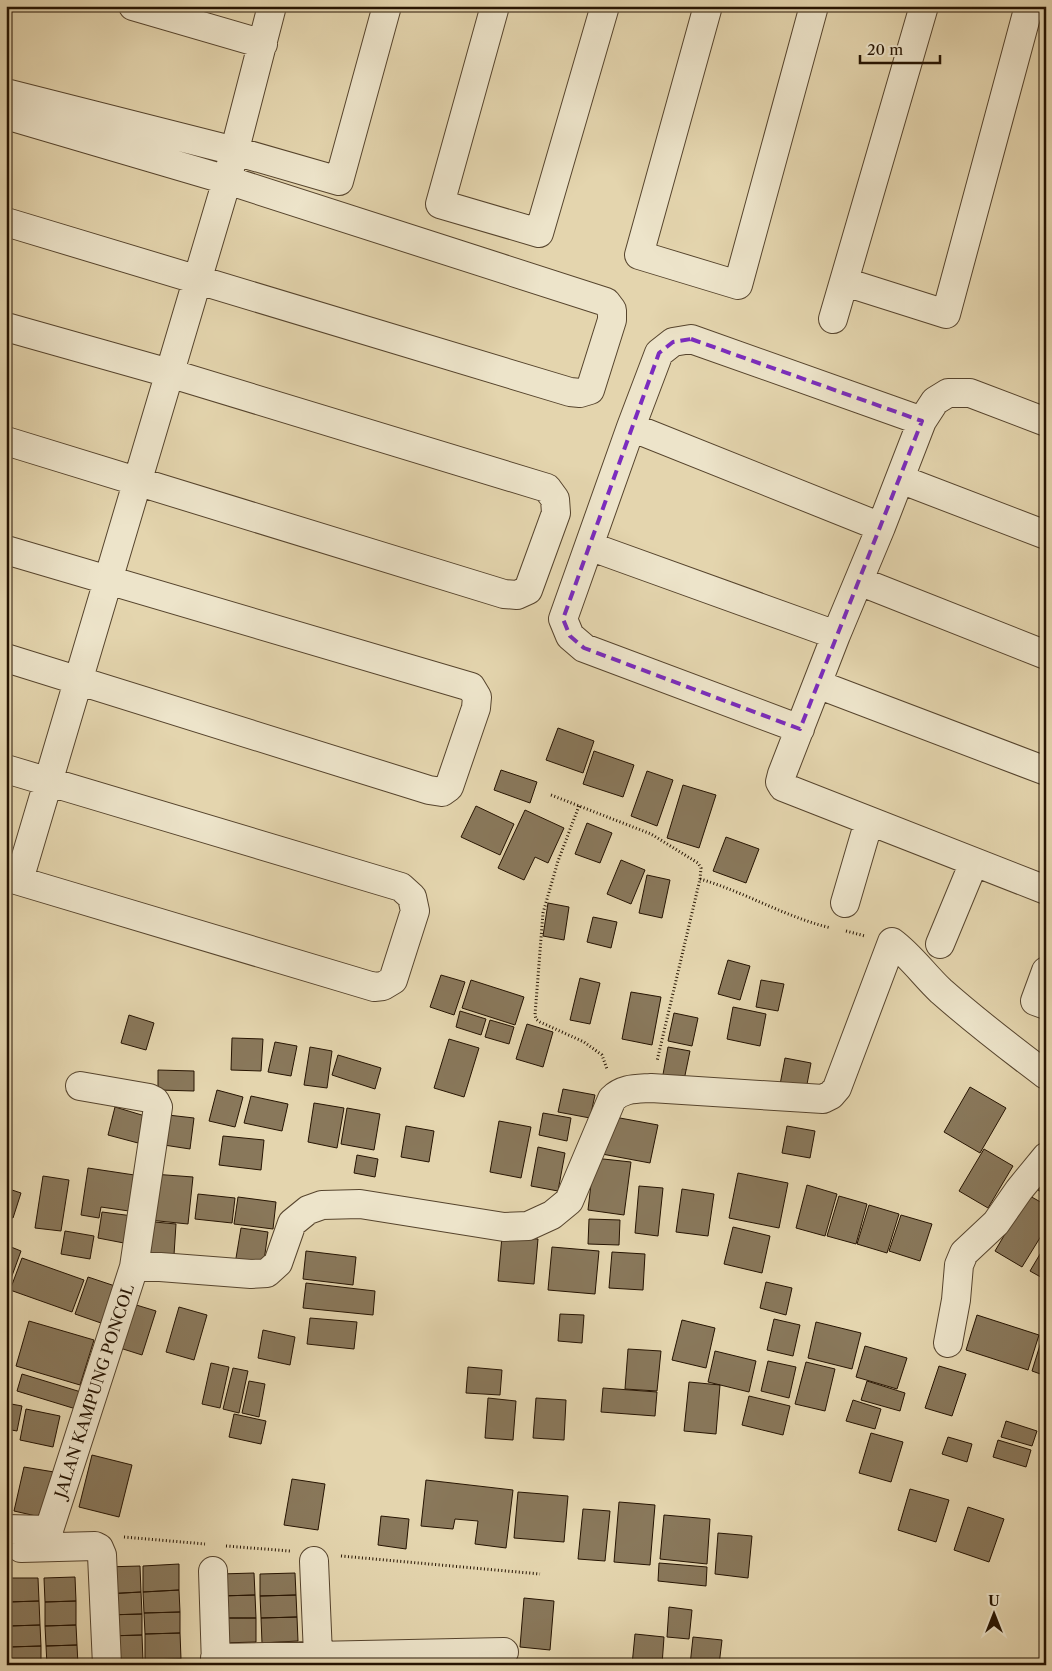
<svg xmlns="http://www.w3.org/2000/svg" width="1052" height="1671" viewBox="0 0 1052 1671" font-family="'Libre Caslon Text',serif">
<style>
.building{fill:#89785b;stroke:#261402}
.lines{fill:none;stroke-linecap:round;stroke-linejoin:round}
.minor-casing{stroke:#56442d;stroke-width:30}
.path{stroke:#261402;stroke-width:3;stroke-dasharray:1 2.5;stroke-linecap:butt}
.minor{stroke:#ede4ca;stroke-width:28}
.marked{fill:none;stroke:#7b2cbf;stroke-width:4;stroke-dasharray:10 6;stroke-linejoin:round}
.labels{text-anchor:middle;stroke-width:5;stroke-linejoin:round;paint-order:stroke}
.street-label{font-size:16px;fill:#261402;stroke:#ede4ca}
</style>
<rect width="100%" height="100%" fill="#e4d5ae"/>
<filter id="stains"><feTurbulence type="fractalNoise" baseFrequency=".004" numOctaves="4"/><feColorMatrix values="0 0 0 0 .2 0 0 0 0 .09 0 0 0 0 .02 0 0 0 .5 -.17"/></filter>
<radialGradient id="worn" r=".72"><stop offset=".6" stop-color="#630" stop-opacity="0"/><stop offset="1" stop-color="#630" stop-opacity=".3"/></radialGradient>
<path class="building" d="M558,728L594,741L583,773L546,760Z
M594,751L634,765L623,797L583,784Z
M501,770L537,782L530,803L494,790Z
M647,771L673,780L657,826L631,816Z
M683,785L716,795L699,848L667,838Z
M476,806L514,824L500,855L461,837Z
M525,810L564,828L548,863L535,857L524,880L498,868Z
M587,823L612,833L600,863L575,854Z
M726,837L759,849L746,883L713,871Z
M621,860L645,870L631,904L607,894Z
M647,875L670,880L662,918L639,913Z
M548,903L569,907L564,940L543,936Z
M593,917L617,922L611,948L587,942Z
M728,960L750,966L740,1000L718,994Z
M441,975L465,982L454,1015L430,1007Z
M580,978L600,983L590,1024L570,1020Z
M471,980L524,997L515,1025L462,1008Z
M761,980L784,984L778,1011L756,1007Z
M631,992L661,997L652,1045L622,1039Z
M733,1007L766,1014L760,1046L727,1039Z
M460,1011L486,1019L481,1035L456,1027Z
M674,1013L698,1018L692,1046L668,1041Z
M129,1015L154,1023L146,1050L121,1043Z
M490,1020L514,1027L509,1044L485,1037Z
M527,1024L553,1032L543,1067L516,1059Z
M232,1038L263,1039L261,1071L231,1070Z
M449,1039L479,1048L464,1097L434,1088Z
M275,1042L297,1046L291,1076L268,1072Z
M310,1047L332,1051L327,1088L304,1085Z
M668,1047L690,1051L683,1085L662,1080Z
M338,1055L381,1068L375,1089L332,1075Z
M785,1058L811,1063L805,1095L779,1090Z
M158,1070L194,1071V1091L158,1090Z
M970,1087L1006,1108L980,1153L944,1132Z
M563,1089L595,1095L590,1118L558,1112Z
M217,1090L243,1097L235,1127L209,1121Z
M251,1096L288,1104L282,1131L244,1123Z
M314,1103L344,1108L337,1148L308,1142Z
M115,1107L145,1116L138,1143L108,1135Z
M347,1108L380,1114L374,1150L341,1144Z
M543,1113L571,1118L567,1141L539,1135Z
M168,1115L194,1118L190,1149L164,1145Z
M609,1116L658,1125L650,1163L602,1154Z
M499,1121L531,1127L521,1178L490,1172Z
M406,1126L434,1131L429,1162L401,1157Z
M787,1126L815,1131L810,1158L782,1153Z
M223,1136L264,1140L261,1170L219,1165Z
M538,1147L565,1153L558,1191L531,1186Z
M984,1149L1013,1166L988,1208L959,1191Z
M357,1155L378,1159L375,1177L354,1173Z
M594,1158L631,1162L624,1215L588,1210Z
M88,1168L141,1176L136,1212L101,1207L99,1218L81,1215Z
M738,1173L788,1183L779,1228L729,1218Z
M153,1174L193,1177L188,1224L149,1220Z
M43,1176L69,1180L61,1231L35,1228Z
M1046,1176V1195L1038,1190Z
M807,1185L837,1194L825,1236L796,1228Z
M639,1186L663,1188L658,1236L635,1233Z
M6,1188L21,1193L13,1218L6,1216Z
M682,1189L714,1194L708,1236L676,1232Z
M198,1194L235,1198L232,1223L195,1219Z
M1028,1195L1046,1205V1228L1022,1267L995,1251Z
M839,1196L867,1204L856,1244L827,1236Z
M238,1197L276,1202L273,1229L234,1224Z
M869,1205L899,1214L887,1253L857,1244Z
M102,1212L133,1216L129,1244L98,1238Z
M901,1215L932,1224L920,1261L889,1251Z
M589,1219L620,1220L619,1245L588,1244Z
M144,1221L176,1224L174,1255L141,1253Z
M733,1227L770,1236L762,1273L724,1264Z
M241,1228L268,1232L263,1268L235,1264Z
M65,1231L94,1236L90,1259L61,1254Z
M502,1236L538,1239L534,1284L498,1281Z
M1046,1244V1280L1030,1271Z
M6,1245L21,1251L9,1284L6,1283Z
M552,1247L599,1251L595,1294L548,1290Z
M306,1251L356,1257L353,1285L303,1279Z
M612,1252L645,1254L643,1290L609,1288Z
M22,1258L84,1280L72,1312L10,1290Z
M88,1277L115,1286L101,1323L75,1314Z
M766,1282L792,1288L786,1315L760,1308Z
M306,1283L375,1291L373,1315L303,1308Z
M6,1304L10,1306L6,1319Z
M133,1304L156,1311L142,1355L120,1348Z
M179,1307L207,1315L194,1360L166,1352Z
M560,1314L584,1315L582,1343L558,1341Z
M977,1315L1039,1335L1028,1370L966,1350Z
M310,1318L357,1322L354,1349L307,1344Z
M774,1319L800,1325L793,1356L767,1350Z
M682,1320L715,1328L706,1368L672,1360Z
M29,1321L94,1340L80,1385L16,1366Z
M816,1322L861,1333L852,1369L808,1358Z
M263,1330L295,1337L290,1365L258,1358Z
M1044,1332L1046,1333V1376L1032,1371Z
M865,1346L907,1358L897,1389L856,1377Z
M628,1349L661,1351L657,1391L625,1389Z
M715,1351L756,1361L749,1392L708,1382Z
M768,1361L796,1367L789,1398L761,1391Z
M806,1362L835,1369L825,1411L795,1404Z
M211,1363L229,1367L220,1408L202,1404Z
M939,1366L966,1374L952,1416L925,1408Z
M468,1367L502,1370L500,1395L466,1393Z
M233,1368L248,1371L239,1413L223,1409Z
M22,1374L81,1392L76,1409L17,1391Z
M249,1381L265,1384L259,1417L242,1413Z
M867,1381L905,1393L900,1411L861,1400Z
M689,1382L720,1385L716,1434L684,1431Z
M603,1388L657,1392L655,1416L601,1412Z
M749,1396L790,1406L783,1435L742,1425Z
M488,1398L516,1401L513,1440L485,1438Z
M536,1398L566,1400L564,1440L533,1438Z
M853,1400L881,1409L875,1429L846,1421Z
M6,1403L22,1406L17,1431L6,1429Z
M26,1409L60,1416L53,1447L20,1440Z
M234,1414L266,1421L261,1444L229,1437Z
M1006,1421L1037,1431L1032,1446L1001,1437Z
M871,1433L903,1442L891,1482L859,1473Z
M948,1437L972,1444L967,1462L942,1454Z
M998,1440L1031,1450L1026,1467L993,1457Z
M92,1455L132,1465L119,1517L79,1507Z
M24,1467L54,1472L45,1518L14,1511Z
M292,1479L325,1484L318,1530L284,1525Z
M426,1480L513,1490L506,1548L475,1544L478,1521L455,1519L453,1529L421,1526Z
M910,1489L949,1500L936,1542L898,1530Z
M518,1492L568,1496L564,1542L514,1538Z
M619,1502L655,1505L650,1565L614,1562Z
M968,1507L1004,1519L989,1562L954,1550Z
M583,1509L610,1511L605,1561L578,1559Z
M664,1515L710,1519L707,1564L660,1559Z
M381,1516L409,1519L406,1549L378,1545Z
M718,1533L752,1536L748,1578L715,1574Z
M659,1563L707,1567L706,1586L658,1581Z
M179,1564V1590L143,1592V1566Z
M140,1566L141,1592L105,1594L104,1567Z
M254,1573L255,1595L220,1596V1574Z
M295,1573L296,1595L260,1596V1574Z
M75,1577L76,1601L45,1602L44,1578Z
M7,1578H38L39,1601L8,1602Z
M179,1590L180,1612L144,1613L143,1592Z
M141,1592L142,1614L106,1615L105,1594Z
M255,1595L256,1618H221L220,1596Z
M296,1595L297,1617L261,1618L260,1596Z
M524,1598L554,1601L550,1650L520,1647Z
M39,1601L40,1625L9,1626L8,1602Z
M76,1601V1625L45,1626V1602Z
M669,1607L692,1610L689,1639L667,1637Z
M180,1612V1633L145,1634L144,1613Z
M142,1614V1635L107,1636L106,1615Z
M297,1617L298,1641L262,1643L261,1618Z
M221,1618H256V1642L222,1643Z
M40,1625L41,1646L9,1647V1626Z
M76,1625L77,1645L46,1646L45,1626Z
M180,1633L181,1659L145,1660V1634Z
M635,1634L664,1637L662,1665H632Z
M142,1635L143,1661L107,1662V1636Z
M693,1637L722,1640L719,1665H690Z
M77,1645L78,1665H47L46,1646Z
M41,1646V1665H10L9,1647Z
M181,1659V1665H145V1660Z
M143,1661V1665H107V1662Z"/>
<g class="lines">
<defs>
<path id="minor" d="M133,6L263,44
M495,6L440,204L539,233L605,6
M708,6L639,255L738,285L814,6
M6,93L235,151L339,181L387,6
M6,115L227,180L606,302L612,310V320L590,390L580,393L570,392L6,222
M845,282L946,314L1029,6
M833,319L924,6
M6,327L169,373L547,488L555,499L556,513L528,590L517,595L504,594L6,441
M1046,422L970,393H948L935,401L922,421L881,527L836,635L782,774L780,782L783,787L1046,890
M631,427L881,527
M900,479L1046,535
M589,546L836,635
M6,550L471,687L477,697L476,708L449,787L442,792L429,790L6,658
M859,581L1046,655
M817,684L1046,771
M800,729L584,648L570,636L563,619L631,427L659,353L673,342L691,339L922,421
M6,769L401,887L412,897L415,911L393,980L383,986L374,987L6,877
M19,880L227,180L272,6
M845,903L869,821
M940,944L974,862
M1046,971L1035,1001L1046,1005
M80,1086L149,1098L155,1101L158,1107L134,1267
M948,1343L956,1300L959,1265L964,1253L996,1223L1019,1190L1046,1157
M6,1529L49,1530L134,1267H160L251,1274L267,1273L278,1263L292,1223L308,1210L322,1205L360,1204L504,1227L528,1226L552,1215L569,1201L612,1099C623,1088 636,1089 651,1088L823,1099L831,1095L837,1088L892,942C911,956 924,975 941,991C975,1021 1010,1048 1046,1075
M21,1548L95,1546L99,1548L102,1555L107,1665
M314,1561L318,1655
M213,1571L216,1665
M215,1658L504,1652"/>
</defs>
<use href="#minor" class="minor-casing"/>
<path class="path" d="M551,795L651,834L698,863L701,868L700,879L657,1061
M579,806L558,861L543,913L535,1015L536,1019L540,1022L584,1042L602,1055L607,1069
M700,879C745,892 785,917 831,928
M846,931L865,936
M124,1537L205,1544
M226,1546L290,1551
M341,1556L540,1574"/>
<use href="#minor" class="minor"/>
</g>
<path class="marked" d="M691,339L922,421L800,729L584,648L570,636L563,619L659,353L673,342Z"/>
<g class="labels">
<g class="street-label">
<text transform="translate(94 1391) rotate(-72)" y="6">JALAN KAMPUNG PONCOL</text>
</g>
</g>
<rect width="1052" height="1671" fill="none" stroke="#e4d5ae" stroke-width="25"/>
<rect x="8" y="8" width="1037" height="1656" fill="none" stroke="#261402" stroke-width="2.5"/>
<rect x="12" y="12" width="1027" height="1646" fill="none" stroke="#261402"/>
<g transform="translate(994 1614)" stroke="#ede4ca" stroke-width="4" paint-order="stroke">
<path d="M0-4L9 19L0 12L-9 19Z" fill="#261402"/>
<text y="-8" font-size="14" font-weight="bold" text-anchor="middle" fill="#261402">U</text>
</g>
<path d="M860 55v8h80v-8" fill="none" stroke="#261402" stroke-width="2.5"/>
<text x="867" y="55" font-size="15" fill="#261402" stroke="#ede4ca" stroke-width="4" paint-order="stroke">20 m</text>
<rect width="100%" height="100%" filter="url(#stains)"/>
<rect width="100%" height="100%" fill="url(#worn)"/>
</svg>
